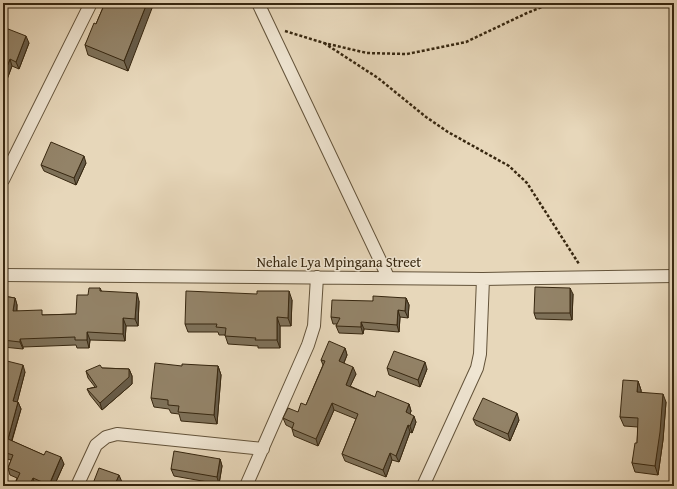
<svg xmlns="http://www.w3.org/2000/svg" width="677" height="489" viewBox="0 0 677 489" font-family="'Gentium Book Plus',serif">
<style>
.lines{fill:none;stroke-linecap:round;stroke-linejoin:round}
.minor-casing{stroke:#63533a;stroke-width:14}
.path{stroke:#372710;stroke-width:2.5;stroke-dasharray:3 2;stroke-linecap:butt}
.minor{stroke:#efe5d2;stroke-width:12}
.wall{fill:#7e7159;stroke:#372710}
.shaded-wall{fill:#675c49;stroke:#372710}
.building{fill:#938368;stroke:#372710}
.labels{text-anchor:middle;stroke-width:3;stroke-linejoin:round;paint-order:stroke}
.street-label{font-size:14px;fill:#372710;stroke:#efe5d2}
</style>
<rect width="100%" height="100%" fill="#e7d7ba"/>
<filter id="stains"><feTurbulence type="fractalNoise" baseFrequency=".005" numOctaves="4"/><feColorMatrix values="0 0 0 0 .2 0 0 0 0 .09 0 0 0 0 .02 0 0 0 .5 -.17"/></filter>
<radialGradient id="worn" r=".72"><stop offset=".6" stop-color="#630" stop-opacity="0"/><stop offset="1" stop-color="#630" stop-opacity=".3"/></radialGradient>
<g class="lines">
<defs>
<path id="minor" d="M258,3L388,277
M3,180L91,3
M3,275L483,279L674,276
M77,486L96,445L106,437L117,434L263,449
M246,486L308,345L314,326L317,277
M423,486L477,368L480,354L483,279"/>
</defs>
<use href="#minor" class="minor-casing"/>
<path class="path" d="M285,31L324,43L367,53L407,54L466,42L527,13L552,3
M324,43L378,78L426,117L448,132L509,166L527,183L579,264"/>
<use href="#minor" class="minor"/>
</g>
<path class="wall" d="M105,3L128,71L88,55L85,45L96,24Z
M3,27L29,43L19,69L12,66L3,90Z
M86,163L76,185L44,171L41,165Z
M100,288L102,292L139,301L138,326H126L125,341L90,340L89,348H77L76,345L23,347V349L3,347V296L15,298L17,305V311L44,315L76,314L88,295Z
M573,294L572,320L536,319L534,313Z
M406,298L409,305L408,318L400,317L399,332L364,329L363,334L339,333L336,326L337,324H333L331,317L373,301Z
M292,300L291,326H280V348H258V346L228,344L225,335H219L218,332H188L185,324Z
M345,348L347,355L344,363L356,374L350,386L375,397L409,404L411,411L410,414L416,422L412,433L410,432L399,462L392,460L386,477L345,461L342,454L356,419L334,410L318,446L294,436L292,429V428L286,425L283,418L298,412L306,405L323,365L321,360Z
M3,360L25,372L17,402H18L21,409L12,441L64,464L54,486H37L35,485V486H14L17,478L10,475L8,468L11,460L3,458Z
M182,366H218L221,375L217,424L181,421L179,414L171,413L169,409L154,407L151,398Z
M102,368L129,369L132,376V384L102,410L90,395L87,389L95,387L88,378L86,371Z
M387,368L427,369L420,387L389,375Z
M638,381L641,390V392L666,402L663,440L658,475L635,472L632,463L637,443L638,427L624,426L620,417Z
M473,419L519,420L510,441L476,425Z
M220,459L222,466L219,484L174,476L171,469Z"/>
<path class="shaded-wall" d="M147,3H154L128,71L124,61Z
M26,36L29,43L19,69L16,62Z
M10,59L12,66L3,90V77Z
M84,156L86,163L76,185L74,178Z
M570,288L573,294L572,320L570,313Z
M289,291L292,300L291,326L288,318Z
M137,293L139,301L138,326L135,319Z
M15,298L17,305L16,319L13,311Z
M406,298L409,305L408,318L405,311Z
M398,310L400,317L399,332L397,325Z
M277,317L280,326V348L277,340Z
M123,318L126,326L125,341L123,334Z
M361,322L364,329L363,334L361,327Z
M87,332L90,340L89,348L87,340Z
M20,339L23,347V349L20,342Z
M345,348L347,355L342,367L339,361Z
M425,362L427,369L420,387L418,380Z
M23,365L25,372L16,407L13,401Z
M218,366L221,375L217,424L214,415Z
M353,367L356,374L348,391L346,385Z
M129,369L132,376V384L102,410L100,403Z
M638,381L641,390V401L637,392Z
M663,394L666,402L663,440L658,475L655,466Z
M18,402L21,409L10,446L8,439Z
M332,403L334,410L318,446L316,439Z
M409,404L411,411L408,419L406,412Z
M517,413L519,420L510,441L508,434Z
M414,416L416,422L412,433L410,426Z
M408,425L410,432L399,462L396,456Z
M390,453L392,460L386,477L383,470Z
M61,457L64,464L54,486H49Z
M220,459L222,466L219,484L217,477Z
M119,475L122,482L120,486L116,482Z
M33,478L35,485V486H29Z"/>
<path class="building" d="M105,3H147L124,61L85,45L94,23L96,24Z
M3,27L26,36L16,62L10,59L3,77Z
M51,142L84,156L74,178L41,165Z
M535,287L570,288V313H534Z
M89,288H100V291L137,293L135,319L123,318V334L87,332V340H75V337L20,339V342L3,340V296L15,298L13,311L42,310V315L76,314L77,295H88Z
M186,291L257,294V291H289L288,318L277,317V340H255L256,338L225,336L226,328L216,327L217,324H185Z
M373,296L406,298L405,311L398,310L397,325L361,322V327L336,326L340,318L331,317L332,300L373,301Z
M329,341L345,348L339,361L353,367L346,385L375,397L377,391L409,404L406,412L414,416L410,426L408,425L396,456L390,453L383,470L342,454L358,414L332,403L316,439L292,429L294,423L283,418L288,408L298,412L301,403L306,405L325,361L321,360Z
M394,351L425,362L418,380L387,368Z
M3,360L23,365L13,401L18,402L8,439L44,455L46,451L61,457L49,485L33,478L29,486H14L20,473L8,468L13,455L3,452Z
M155,363L182,366V364L218,366L214,415L178,412L179,406L168,405V400L151,398Z
M100,365L102,368L129,369V377L100,403L87,389L97,387L86,371Z
M623,380L638,381L637,392L663,394L660,432L655,466L632,463L635,443H637L638,418L620,417Z
M483,398L517,413L508,434L473,419Z
M174,451L220,459L217,477L171,469Z
M99,468L119,475L116,482L127,486H92Z
M599,485L638,486H599Z"/>
<g class="labels">
<g class="street-label">
<text x="339" y="267">Nehale Lya Mpingana Street</text>
</g>
</g>
<rect width="677" height="489" fill="none" stroke="#e7d7ba" stroke-width="16"/>
<rect x="4" y="4" width="669" height="481" fill="none" stroke="#372710" stroke-width="2"/>
<rect x="8" y="8" width="661" height="473" fill="none" stroke="#372710"/>
<rect width="100%" height="100%" filter="url(#stains)"/>
<rect width="100%" height="100%" fill="url(#worn)"/>
</svg>
